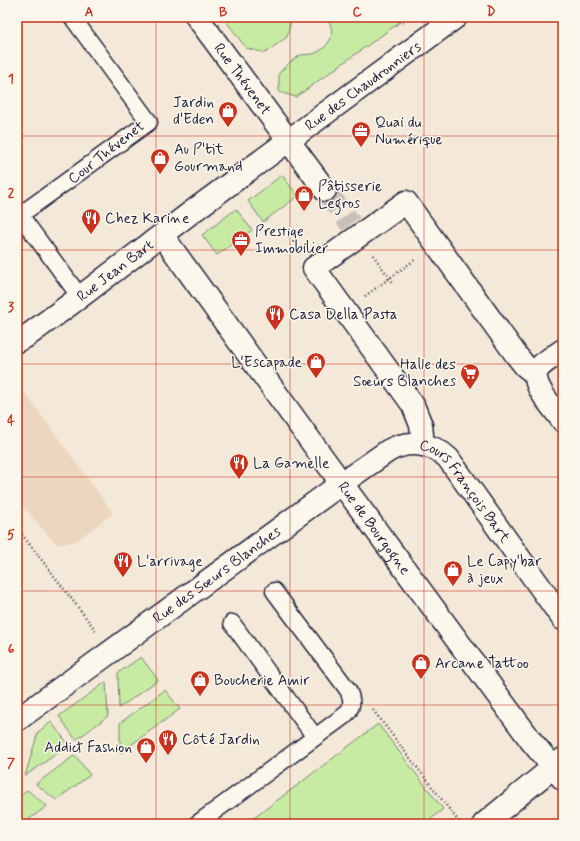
<svg xmlns="http://www.w3.org/2000/svg" width="580" height="841" viewBox="0 0 580 841" font-family="Mynerve,sans-serif">
<style>
.built{fill:#ebd6c0}
.green{fill:#c8eba4;stroke:#758670}
.lines{fill:none;stroke-linecap:round;stroke-linejoin:round}
.street-tunnel{stroke:#cac0b9;stroke-width:22;stroke-dasharray:22 11;stroke-linecap:butt}
.lane-casing{stroke:#22223b;stroke-width:19}
.street-casing{stroke:#22223b;stroke-width:25}
.path{stroke:#22223b;stroke-width:2.5;stroke-dasharray:1 3;stroke-linecap:butt}
.lane{stroke:#fbf7ec;stroke-width:16}
.street{stroke:#fbf7ec;stroke-width:22}
.grid{fill:none;stroke:#c8321e;stroke-width:1;stroke-opacity:0.55}
.labels{text-anchor:middle;stroke-width:3;stroke-linejoin:round;paint-order:stroke}
.street-label{font-size:15px;fill:#22223b;stroke:#fbf7ec}
.poi-label{font-size:15px;fill:#22223b;stroke:#fbf7ec;text-anchor:start}
.neatline{fill:none;stroke:#c8321e;stroke-width:1.5}
.grid-label{font-size:13px;text-anchor:middle;font-weight:bold;fill:#c8321e}
</style>
<rect width="100%" height="100%" fill="#f4e8d8"/>
<filter id="ink" filterUnits="userSpaceOnUse"><feTurbulence type="fractalNoise" baseFrequency=".025" numOctaves="2"/><feDisplacementMap in="SourceGraphic" scale="8" xChannelSelector="R" yChannelSelector="G"/><feConvolveMatrix kernelMatrix="1 2 1 2 8 2 1 2 1" color-interpolation-filters="sRGB"/></filter>
<g filter="url(#ink)">
<path class="built" d="M17,382L113,513L76,541L61,544H58L52,540L17,499Z"/>
<path class="green" d="M223,17H296L291,21L287,37L265,53L246,48Z
M326,17H407L296,97L279,92V73C284,68 295,57 301,55C305,54 309,55 313,54C330,48 338,32 326,17Z
M282,175L298,196L263,222L248,201Z
M236,209L252,230L217,255L202,235Z
M141,657L158,680L119,708L118,673Z
M106,682L108,716L76,740L59,716Z
M165,690L180,709L120,753V723Z
M51,722L69,745L25,776L38,732Z
M378,724L443,809L425,824H359L355,820L351,824H246Z
M75,755L90,775L56,800L36,784Z
M27,790L47,806L23,824H17C17,808 14,800 27,790Z"/>
<g class="lines">
<path class="street-tunnel" d="M325,190L351,224"/>
<defs>
<path id="lane" d="M72,17L149,122L20,215L80,297
M232,623L315,737
M197,824L344,716C353,708 353,701 348,690L274,591"/>
<g id="street">
<path id="s1" d="M197,17L325,190"/>
<path id="s2" d="M162,235L323,458L532,742L563,779"/>
<path id="s3" d="M17,341L27,336L80,297L189,214L456,17"/>
<path d="M563,350C555,356 544,361 538,369C528,382 555,410 563,421"/>
<path d="M423,445L421,425L413,405L314,268L406,202L517,356L525,366L535,374"/>
<path id="s4" d="M17,720L342,483L388,451C408,440 431,442 448,458L563,619"/>
<path d="M484,824L563,759"/>
</g>
</defs>
<use href="#lane" class="lane-casing"/>
<use href="#street" class="street-casing"/>
<path class="path" d="M397,17L405,25
M373,255L393,283
M365,296L416,259
M17,528L97,632
M373,710L459,822"/>
<use href="#lane" class="lane"/>
<use href="#street" class="street"/>
</g>
</g>
<path class="grid" d="M156,17V824M290,17V824M424,17V824M17,136H563M17,250H563M17,364H563M17,477H563M17,591H563M17,705H563"/>
<defs>
<symbol id="shop-pin" viewBox="-11 -11 22 30"><path d="M0 17L-7.5 6A9.5 9.5 0 1 1 7.5 6Z" fill="#c8321e" stroke="#fbf7ec"/><path d="M-5-2.5h2.3a2.7 3.5 0 0 1 5.4 0H5L5.5 6h-11ZM-1.5-2.5h3a1.5 2.3 0 0 0-3 0Z" fill="#fff"/></symbol>
<symbol id="office-pin" viewBox="-11 -11 22 30"><path d="M0 17L-7.5 6A9.5 9.5 0 1 1 7.5 6Z" fill="#c8321e" stroke="#fbf7ec"/><path d="M-6-3h4V-5.5h4V-3h4V5H-6ZM-1-4.5V-3h2v-1.5ZM-6 0V1H6V0Z" fill="#fff"/></symbol>
<symbol id="restaurant-pin" viewBox="-11 -11 22 30"><path d="M0 17L-7.5 6A9.5 9.5 0 1 1 7.5 6Z" fill="#c8321e" stroke="#fbf7ec"/><path d="M-5-6h1v4h1v-4h1v4h1v-4h1v5L-1.5 .5V6h-2V.5L-5-1ZM5-6V6H3V1.5H1.5Q1.5-4 5-6Z" fill="#fff"/></symbol>
<symbol id="supermarket-pin" viewBox="-11 -11 22 30"><path d="M0 17L-7.5 6A9.5 9.5 0 1 1 7.5 6Z" fill="#c8321e" stroke="#fbf7ec"/><path d="M-6-5.5h2.5l.6 2H6L4.5 2H-2.5L-4.4-4H-6ZM-1.5 3.2a1.3 1.3 0 1 0 .1 0ZM3 3.2a1.3 1.3 0 1 0 .1 0Z" fill="#fff"/></symbol>
</defs>
<g fill-rule="evenodd">
<use href="#shop-pin" x="217" y="100" width="22" height="30"/>
<use href="#office-pin" x="350" y="120" width="22" height="30"/>
<use href="#shop-pin" x="149" y="147" width="22" height="30"/>
<use href="#shop-pin" x="293" y="184" width="22" height="30"/>
<use href="#restaurant-pin" x="80" y="207" width="22" height="30"/>
<use href="#office-pin" x="230" y="229" width="22" height="30"/>
<use href="#restaurant-pin" x="264" y="303" width="22" height="30"/>
<use href="#shop-pin" x="305" y="351" width="22" height="30"/>
<use href="#supermarket-pin" x="459" y="362" width="22" height="30"/>
<use href="#restaurant-pin" x="228" y="452" width="22" height="30"/>
<use href="#restaurant-pin" x="112" y="550" width="22" height="30"/>
<use href="#shop-pin" x="442" y="559" width="22" height="30"/>
<use href="#shop-pin" x="410" y="652" width="22" height="30"/>
<use href="#shop-pin" x="189" y="669" width="22" height="30"/>
<use href="#restaurant-pin" x="157" y="728" width="22" height="30"/>
<use href="#shop-pin" x="135" y="736" width="22" height="30"/>
</g>
<g class="labels">
<g class="street-label">
<text dy="5" stroke="none"><textPath href="#s1" startOffset="77">Rue Thévenet</textPath></text>
<text dy="5" stroke="none"><textPath href="#s3" startOffset="430">Rue des Chaudronniers</textPath></text>
<text transform="translate(106 152) rotate(-38)" y="5">Cour Thévenet</text>
<text dy="5" stroke="none"><textPath href="#s3" startOffset="121">Rue Jean Bart</textPath></text>
<text dy="5" stroke="none"><textPath href="#s4" startOffset="558">Cours François Bart</textPath></text>
<text dy="5" stroke="none"><textPath href="#s2" startOffset="362">Rue de Bourgogne</textPath></text>
<text dy="5" stroke="none"><textPath href="#s4" startOffset="247">Rue des Sœurs Blanches</textPath></text>
</g>
<g class="poi-label">
<text x="214" y="107" text-anchor="end">Jardin<tspan x="214" dy="17">d'Eden</tspan></text>
<text x="375" y="127">Quai du<tspan x="375" dy="17">Numérique</tspan></text>
<text x="174" y="154">Au P'tit<tspan x="174" dy="17">Gourmand</tspan></text>
<text x="318" y="191">Pâtisserie<tspan x="318" dy="17">Legros</tspan></text>
<text x="105" y="223">Chez Karine</text>
<text x="255" y="236">Prestige<tspan x="255" dy="17">Immobilier</tspan></text>
<text x="289" y="319">Casa Della Pasta</text>
<text x="302" y="367" text-anchor="end">L'Escapade</text>
<text x="456" y="369" text-anchor="end">Halle des<tspan x="456" dy="17">Sœurs Blanches</tspan></text>
<text x="253" y="468">La Gamelle</text>
<text x="137" y="566">L'arrivage</text>
<text x="467" y="566">Le Capy'bar<tspan x="467" dy="17">à jeux</tspan></text>
<text x="435" y="668">Arcane Tattoo</text>
<text x="214" y="685">Boucherie Amir</text>
<text x="182" y="744">Côté Jardin</text>
<text x="132" y="752" text-anchor="end">Addict Fashion</text>
</g>
</g>
<rect width="580" height="841" fill="none" stroke="#fbf7ec" stroke-width="44"/>
<rect x="22" y="22" width="536" height="797" class="neatline"/>
<g class="grid-label">
<text x="89" y="16">A</text>
<text x="223" y="16">B</text>
<text x="357" y="16">C</text>
<text x="491" y="16">D</text>
<text x="11" y="83">1</text>
<text x="11" y="197">2</text>
<text x="11" y="311">3</text>
<text x="11" y="425">4</text>
<text x="11" y="539">5</text>
<text x="11" y="653">6</text>
<text x="11" y="767">7</text>
</g>
</svg>
